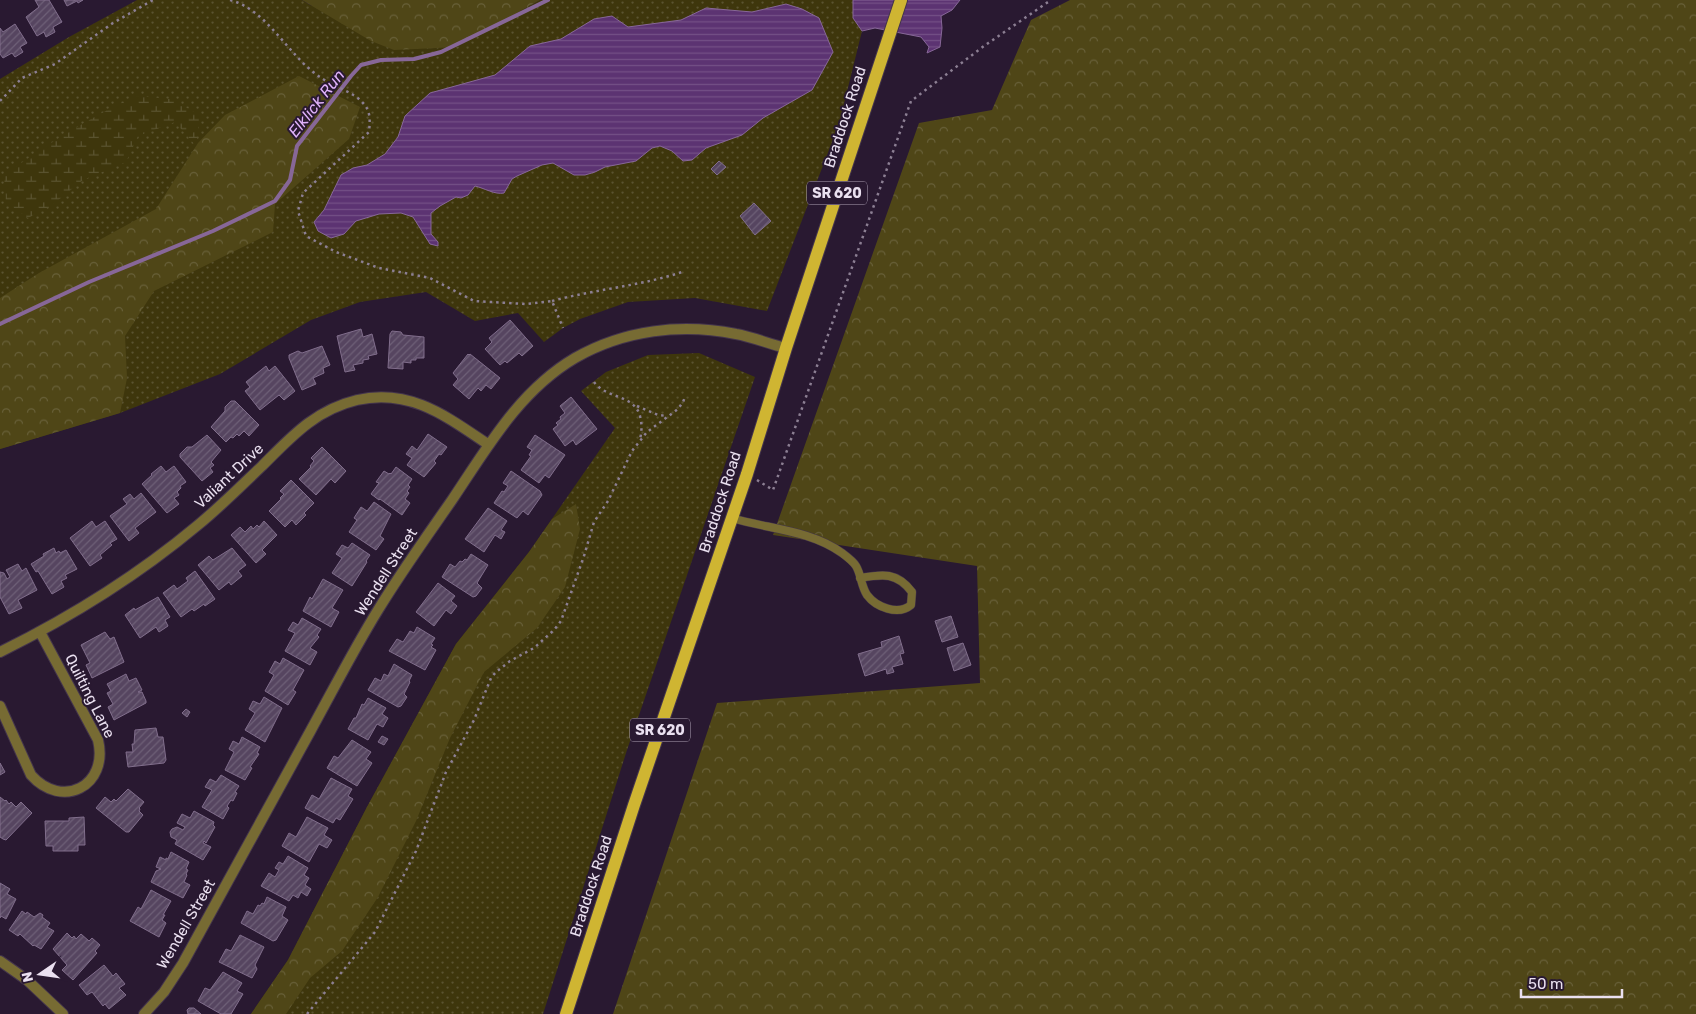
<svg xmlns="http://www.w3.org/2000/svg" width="1696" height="1014" viewBox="0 0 1696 1014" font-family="Rubik,sans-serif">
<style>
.grass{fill:url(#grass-dots)}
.forest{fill:url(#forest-crowns)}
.wetland{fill:url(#wetland-marsh)}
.water{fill:url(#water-rules);stroke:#876798}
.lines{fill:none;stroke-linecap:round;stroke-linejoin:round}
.stream{stroke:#876798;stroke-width:4}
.building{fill:url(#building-hatch);stroke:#816e8c}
.service-casing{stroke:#44354c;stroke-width:9}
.minor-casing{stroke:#44354c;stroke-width:12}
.primary-casing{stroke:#44354c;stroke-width:14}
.path{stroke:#8c7f93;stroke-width:2.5;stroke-dasharray:2.5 4;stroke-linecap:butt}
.service{stroke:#776b33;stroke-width:8}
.minor{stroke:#776b33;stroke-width:10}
.primary{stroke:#cfb532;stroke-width:12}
.labels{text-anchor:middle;stroke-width:4;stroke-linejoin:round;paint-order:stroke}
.shield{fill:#291931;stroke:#b0a4b7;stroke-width:1}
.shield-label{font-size:14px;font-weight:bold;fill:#eae0f0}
.street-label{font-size:15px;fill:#eae0f0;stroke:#291931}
.water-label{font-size:16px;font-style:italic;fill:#dfb1fa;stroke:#291931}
</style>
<defs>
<pattern id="grass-dots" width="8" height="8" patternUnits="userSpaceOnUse" patternTransform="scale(1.25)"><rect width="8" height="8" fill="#3e360c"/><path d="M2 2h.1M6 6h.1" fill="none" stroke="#5a5330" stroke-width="1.8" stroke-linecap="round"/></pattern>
<pattern id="forest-crowns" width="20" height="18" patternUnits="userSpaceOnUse" patternTransform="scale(1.25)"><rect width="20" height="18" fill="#4f4617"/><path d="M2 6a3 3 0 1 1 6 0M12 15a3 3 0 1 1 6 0" fill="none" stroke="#686039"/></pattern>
<pattern id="wetland-marsh" width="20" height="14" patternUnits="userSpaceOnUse" patternTransform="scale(1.25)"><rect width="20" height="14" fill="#3e360c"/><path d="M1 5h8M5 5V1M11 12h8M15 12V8" fill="none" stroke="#5a5330"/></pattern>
<pattern id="water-rules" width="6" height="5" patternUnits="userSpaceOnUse" patternTransform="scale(1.25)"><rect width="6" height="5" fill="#5c3372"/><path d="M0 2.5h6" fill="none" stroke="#745086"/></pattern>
<pattern id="building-hatch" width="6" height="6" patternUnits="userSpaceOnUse" patternTransform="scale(1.25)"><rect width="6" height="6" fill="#564560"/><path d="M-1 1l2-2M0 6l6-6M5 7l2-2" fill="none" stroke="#6e6077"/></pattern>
</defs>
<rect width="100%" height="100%" fill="#291931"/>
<path class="grass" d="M137,0H302L310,5L457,47L540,0H853C852,10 855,23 862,31L839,124L767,311L695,298L628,302L580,319L563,328L544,342L518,313L475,321L426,292L360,302L311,320L220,374L120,413L0,449V79L69,37Z
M699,353L755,377L627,750L543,1014H251L288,960L367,807L456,644L529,552L615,428L581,391L606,372L648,355Z"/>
<path class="forest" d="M302,0H540L457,47L394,50L371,41Z
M1070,0H1696V1014H613L717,703L980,683L977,566L773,535L919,123L992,110L1031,20Z
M299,76L360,107L349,139L275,204L273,232L154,291L125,336L127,378L120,413L0,449V298L39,273L156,209L198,143L225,115Z
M576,504L580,529L565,587L537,628L484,672L450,738L416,821L378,897L342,951L310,978L286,1014H251L288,960L367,807L456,644L529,552L552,519Z"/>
<path class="wetland" d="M137,96L170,99L200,115L196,146L175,122L138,136L126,162L83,180L51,206L28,218L6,202L4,175C47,145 89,117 137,96Z"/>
<path class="water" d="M853,0H960L952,10L941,16L942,28L940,47L927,53L929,47L921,37L875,28L862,31L853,18Z
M786,4L802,9L819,18L833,52L812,90L763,118L742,135L706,148L692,160L683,161L672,151L660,146L652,148L636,161L605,167L595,172L585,175H574L553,163L542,165L517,176L512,179L504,193C495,195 484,188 475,186L468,195L461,198L456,197L440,206L431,213V234L438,242V246L430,244L413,217L401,213L379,214L356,221L344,234L331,238L318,231L314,222L324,210L341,175L353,168L367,165L385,154L398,137L405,116L430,93L495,75L530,46L561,39L594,19L612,16L628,27L681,20L706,8L752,12Z"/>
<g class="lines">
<path class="stream" d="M0,324L89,282L213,231L275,201L290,180L297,146L351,76L361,65L381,60L414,59L441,52L548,0"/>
</g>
<path class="building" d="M35,0H49L62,22L53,27L55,32L46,37L44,32L37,36L26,17L39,7Z
M64,0H83L78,3L77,1L67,6Z
M15,24L27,43L20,47L23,52L15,57L12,53L3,58L0,54V28L3,32Z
M719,161L726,167L717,175L711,169Z
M754,203L771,221L755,235L740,216Z
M510,320L533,346L522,356L519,353L507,363L505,361L500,365L485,349L492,342L489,338Z
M361,329L363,337L372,334L377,354L368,356L369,359L363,360V363L353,365L355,370L345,372L337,336Z
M392,331L401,332L403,335L424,337V358H416V360H411V363L403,362V369L388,368L390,334Z
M322,346L330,365L323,368L324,373L313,378L316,384L302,390L289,358V355L298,351L302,353Z
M468,354L469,355L470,354L500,378L491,389L486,385L481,391L478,388L469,399L453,385L458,379L453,373Z
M266,366L269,371L275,366L295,391L284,400L279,395L260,410L245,391L250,387L246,382Z
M571,397L597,429L576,445L573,440L565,446L553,429L558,425L556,423L561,419L560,417L565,413L560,406Z
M231,401H235L259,425L249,436L244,431L239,436L237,434L233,438L231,437L226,442L211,427L225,411V407Z
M428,434L447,447L441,455L439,454L434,461L436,463L424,477L407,465L412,458L406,454L412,446L417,450Z
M207,435L221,450L211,462L214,465L210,468L213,472L202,481L180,457V454L187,447H192Z
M535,435L565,455L549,478L545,475L539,483L521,470L531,456L529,455L532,450L527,447Z
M322,447L346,471L335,483L331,479L316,495L299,479L311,467L310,466L314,461L311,458Z
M161,466L166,472L174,466L186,482L180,486L181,488L177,492L179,495L174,498L179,504L167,513L142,484L152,475L151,474Z
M396,467L412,479L408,485L410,487L407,491L409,493L405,499L410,503L402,515L380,499L379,500L371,494L379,483L376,482L384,471L389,474L390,473L391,474Z
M511,471L540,491L542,495L528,515L523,511L517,518L494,503L502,491L504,492L508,486L503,483Z
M291,480L314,503L304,513L306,515L296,525L292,520L285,527L269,511L281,499L280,498L284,494L280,491Z
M141,493L156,512L135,528L139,533L129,541L110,516L127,504L123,499L130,494L134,499Z
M374,502L391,514L380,536L384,539L376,550L349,532L357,520L354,518L361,507L367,511Z
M488,508L507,521L501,530L505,532L501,539L495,535L484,552L465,539Z
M92,521L96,527L105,521L117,539L110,543L112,545L100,555L102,558L90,566L70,538Z
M264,521L277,535L262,550L266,554L256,563L231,535L240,527L245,532L251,526L253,529L257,525L259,527Z
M352,543L370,555L366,561L367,562L352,586L332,573L342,558L336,554L342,545L348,548Z
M54,548L56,553L59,551L60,553L66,550L77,569L65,575L67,578L61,581L64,587L52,594L38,571L36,572L31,564L44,556L43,554Z
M232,548L246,565L238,571L242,576L231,585L229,582L219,590L198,565L209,556L213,560Z
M471,554L488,565L477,583L482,588L476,596L473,597L442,577L450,564L455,567L460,561L462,562L465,559L467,560Z
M18,564L22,571L26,568L37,590L18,600L22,608L9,614L0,597V572L4,573L7,579L10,577L6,570Z
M195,571L215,599L205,606L204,604L194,611L192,609L181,617L163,593L174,585L177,589L188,581L186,578Z
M323,579L343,590L332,608L339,612L331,627L303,611L310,597L312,599Z
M438,583L455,596L451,601L457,606L451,614L446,610L434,626L416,612Z
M158,597L170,617L165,620L168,626L159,632L156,627L140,638L125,615L134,608L135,610Z
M951,616L958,637L942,642L935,621Z
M302,618L321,629L317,635L319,637L310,648L317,652L310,665L285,651L295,633L288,630L293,622L298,625Z
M417,627L435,638L431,644L433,645L431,647L436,650L425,670L389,651L397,639L403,642L410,631L414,633Z
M105,632L110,639L114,637L124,662L92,678L86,665L90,663L81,645Z
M899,636L904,653L900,654L903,664L892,667L894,672L887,674L886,669L865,676L858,654L882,647L881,642Z
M963,643L971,665L954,671L947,648Z
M283,658L304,670L293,690L296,692L288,705L265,691L274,675L269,672L275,661L280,664Z
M394,664L412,675L409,681L410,682L404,694L407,697L401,706L398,707L368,690L375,678L381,681L384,674L388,676Z
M126,674L129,681L136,678L142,690L138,692H142L146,701V703L114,720L108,707L113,704L107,693L111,691L107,684Z
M264,697L282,708L265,742L245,730L255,713L249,709L253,701L260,704Z
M368,698L386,708L382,714L388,718L383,727L377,724L368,740L348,729L354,718H356L362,704L364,705Z
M186,709L190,712L187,717L182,713Z
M156,728L158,737H163L166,760L164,763L128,767L126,752H133L132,744H134L135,730Z
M382,736L388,739L384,745L378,742Z
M242,737L260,747L257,753L259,754L250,767L252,768L245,780L225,770L234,752L229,749L233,741L239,744Z
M352,740L371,752L366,759L372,763L357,786L327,768L334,756L338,758Z
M0,763L5,772L0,775Z
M221,775L239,786L235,792L237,793L233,801L231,800L227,806L229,808L223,819L202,807L212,790L205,787L210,779L216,782Z
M331,778L352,789L348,796L353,799L340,820L336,818L333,823L305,808L312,795L319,799Z
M128,789L144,802L139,808L140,809L139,811L143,815L129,832H126L96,808L105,797L111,802L114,799L116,801Z
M0,797L5,801L6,800L9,804L11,802L16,807L21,802L32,813L6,840L3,839L0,837Z
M194,811L214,822L213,825L215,827L206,843L204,841L203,843L211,847L203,860L175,844L177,840L171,837L170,832L172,829L177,827L183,830L185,827L177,823L182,814L190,818Z
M84,817L85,845H78V851H53V846H46L45,821H69V818Z
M307,817L328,828L324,835L332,840L327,848L319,844L309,862L282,846L289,833L296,837Z
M171,852L189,862L186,869L188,870L186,874L187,875L184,882L190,885L183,898L151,882L156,871L161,869L156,867L160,857L166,860V858L168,859Z
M288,856L308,868L304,875L309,878L305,885L311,889L307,896L301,892L298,898L293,895L289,901L261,886L269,873L275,877L279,870L275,868L279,862L283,864Z
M0,883L10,889L7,894L16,899L6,919L1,916L0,918Z
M151,890L171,901L163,915H165L162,920L166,923L159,937L130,921L138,907L141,909Z
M267,897L286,907L282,916L288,920L276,940L273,941L241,923L247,911L253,914L258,905L260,906L262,903L264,904Z
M22,911L26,914L27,912L34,917L40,913L43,915L42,917L50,923L47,927L54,931L41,949L34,945L33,946L20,934L18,936L9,930Z
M67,933L72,938L74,936L76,939L81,934L89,941L92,938L100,945L95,951L97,953L73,980L62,970L67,965L53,949Z
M240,935L264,947L255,965L257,969L252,978L219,962L226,949L231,951Z
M104,965L113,976L116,973L125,984L119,988L126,995L109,1009L105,1004L103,1006L92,992L87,995L79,985Z
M223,972L242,983L237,991L243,994L231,1014H221L198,1001L205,988L210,990Z
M189,1008H194L201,1014H188L187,1010Z"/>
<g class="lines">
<defs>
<path id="service" d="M732,518C768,529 810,530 842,553C846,556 853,561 856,566C861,574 861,586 867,595C876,607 898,616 911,605L912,592C897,572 883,574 860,578"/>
<path id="minor" d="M0,652C71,617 137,576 198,525C220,507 241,486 262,466C291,437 315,410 357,400C411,388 447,417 489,445
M0,706L31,775C62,810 109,786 98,740L40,632
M0,961L27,980L63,1014
M144,1014L164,992L183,963C226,886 268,808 311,730C333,690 354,649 378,610C401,572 427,536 452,500C487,448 519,391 575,358C624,330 681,323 736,334C753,337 769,344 786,348"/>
<path id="primary" d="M566,1014L634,805L747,474L786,348L901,0"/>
</defs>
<use href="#service" class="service-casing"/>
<use href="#minor" class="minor-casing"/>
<use href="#primary" class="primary-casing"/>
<path class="path" d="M230,0C268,10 288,56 320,77C332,86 354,92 363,103C371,111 370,121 369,132L303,193L298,211L306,236L336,252L379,268L430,278L474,301L526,304L552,301L563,328
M0,101L22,78L55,64L113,23L153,0
M552,301C596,289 642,286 685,271
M594,382C606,399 634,394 640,416C642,424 642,431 640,439
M637,406L658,415L667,416
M757,480L773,490L911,101L984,46L1051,0
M307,1014L375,932L416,851L446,772L474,720L491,678L496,672L510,661L534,648L554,630L561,621L584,556L594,522L608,501L632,451L647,432L678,409L683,402L685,397"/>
<use href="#service" class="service"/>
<use href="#minor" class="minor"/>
<use href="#primary" class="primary"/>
</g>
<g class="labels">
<g class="shield">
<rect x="807" y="181.5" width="60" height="23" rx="4"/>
<rect x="630" y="718.5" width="60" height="23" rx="4"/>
</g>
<g class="shield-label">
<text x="837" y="198">SR 620</text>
<text x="660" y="735">SR 620</text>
</g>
<g class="street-label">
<text transform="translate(845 117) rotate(-72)" y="5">Braddock Road</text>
<text transform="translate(229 476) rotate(-43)" y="5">Valiant Drive</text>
<text transform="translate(720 502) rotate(-72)" y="5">Braddock Road</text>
<text transform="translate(386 572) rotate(-57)" y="5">Wendell Street</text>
<text transform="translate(90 696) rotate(63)" y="5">Quilting Lane</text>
<text transform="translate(591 886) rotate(-72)" y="5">Braddock Road</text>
<text transform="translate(186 924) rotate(-60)" y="5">Wendell Street</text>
</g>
<g class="water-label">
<text transform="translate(316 103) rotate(-52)" y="6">Elklick Run</text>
</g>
</g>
<g transform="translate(40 974) rotate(257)" stroke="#291931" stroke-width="4" paint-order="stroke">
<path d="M0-4L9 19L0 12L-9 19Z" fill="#eae0f0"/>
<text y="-8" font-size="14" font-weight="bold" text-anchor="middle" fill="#eae0f0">N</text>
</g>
<path d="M1521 989v8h101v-8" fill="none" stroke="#eae0f0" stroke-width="2.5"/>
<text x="1528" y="989" font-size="15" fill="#eae0f0" stroke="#291931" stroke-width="4" paint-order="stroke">50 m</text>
</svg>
